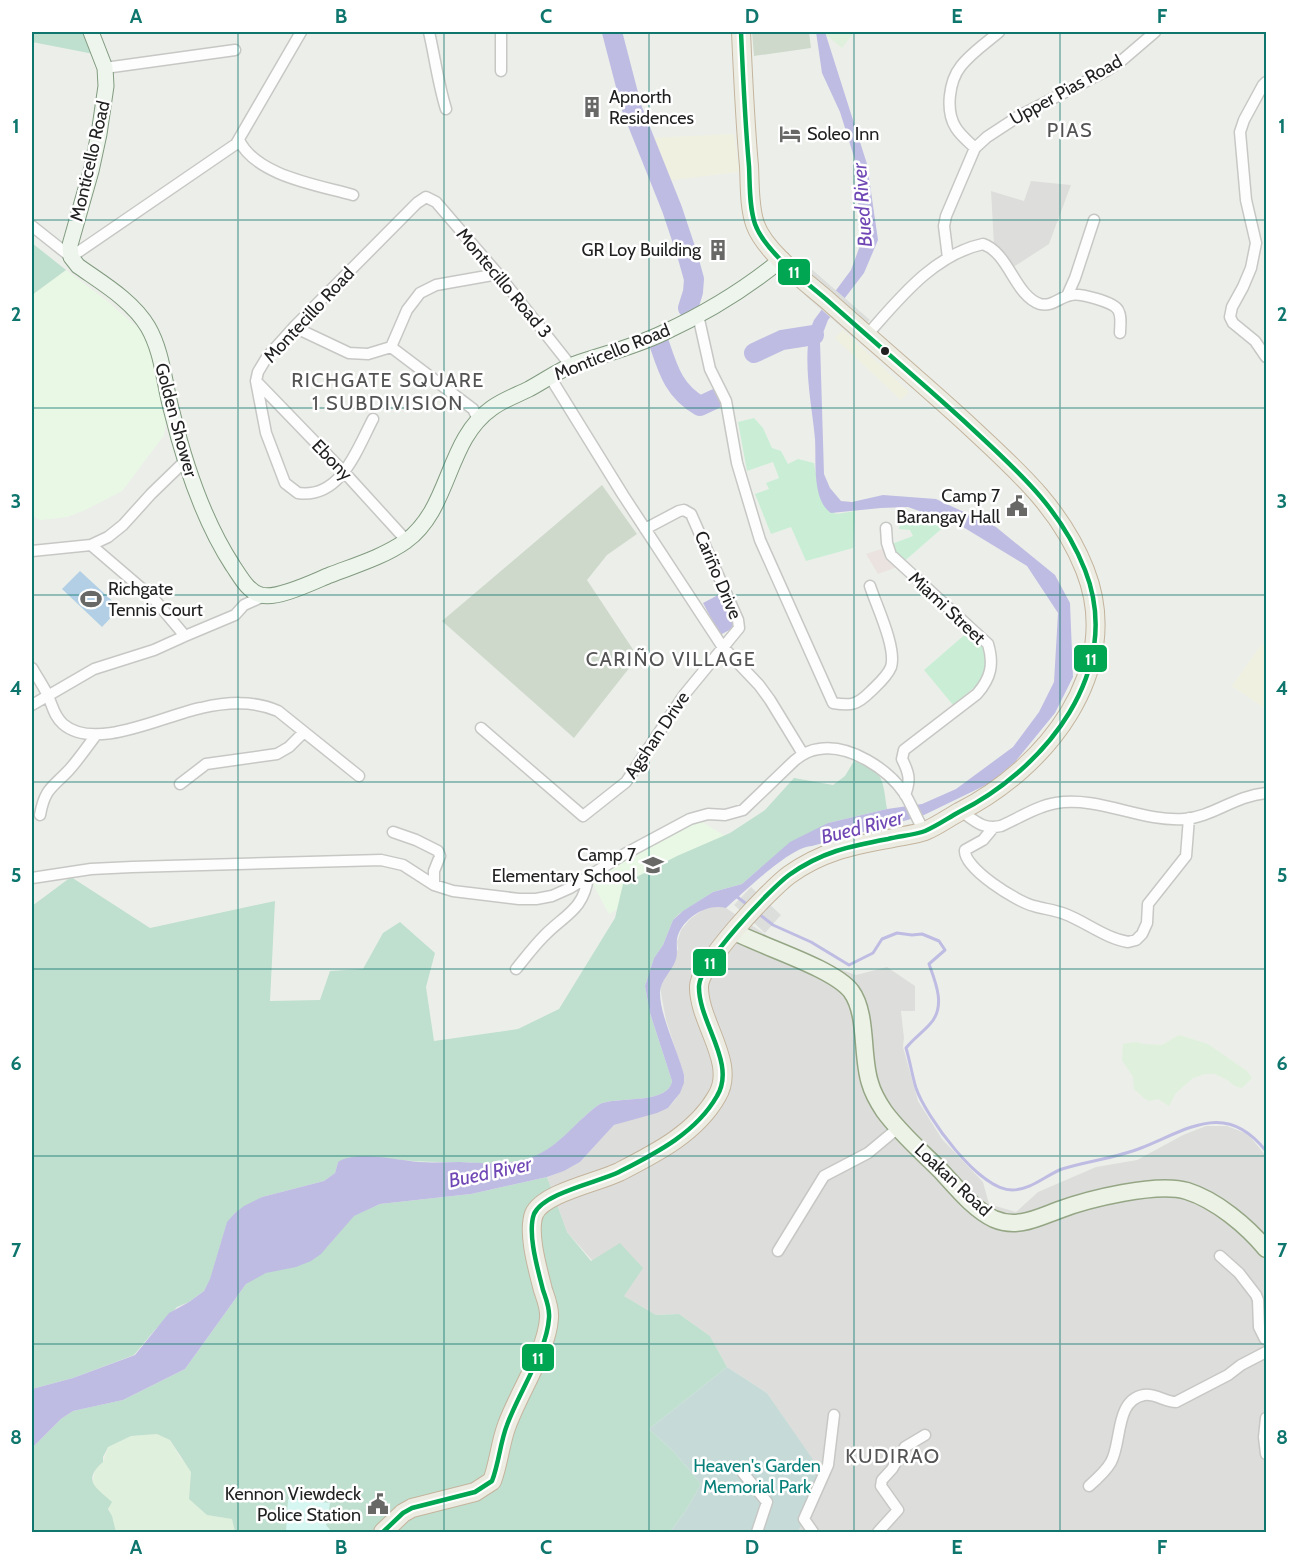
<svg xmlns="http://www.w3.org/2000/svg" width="1298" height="1564" viewBox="0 0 1298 1564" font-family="Cabin,sans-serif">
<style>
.residential{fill:#dddedb}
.commercial{fill:#eff0df}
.industrial{fill:#ebe3e0}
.education{fill:#e9f8e5}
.construction{fill:#ced9cb}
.farmland{fill:#dff0dc}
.grass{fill:#c9eed5}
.forest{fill:#bfdfcf}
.cemetery{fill:#c6dbd8}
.park{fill:#d6f6f1}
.pitch{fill:#b2cfe6}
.water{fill:#bfbce3}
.pier{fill:#dcdedc}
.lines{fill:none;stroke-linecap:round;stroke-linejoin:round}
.stream{stroke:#bfbce3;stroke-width:3}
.river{stroke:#bfbce3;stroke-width:20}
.minor-casing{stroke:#c7c8c5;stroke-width:13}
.secondary-casing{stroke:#829b80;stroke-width:17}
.primary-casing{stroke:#95a685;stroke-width:19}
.trunk-casing{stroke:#c4b49e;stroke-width:20}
.minor{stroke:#fcfdfc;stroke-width:10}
.secondary{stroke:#edf5ec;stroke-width:15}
.primary{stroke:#ecf2e6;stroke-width:16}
.trunk{stroke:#ecece2;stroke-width:18}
.bus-1-casing{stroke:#fff;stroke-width:9}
.bus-1{stroke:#00a651;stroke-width:4.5}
.grid{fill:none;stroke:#0f766e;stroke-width:1.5;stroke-opacity:0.55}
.bus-dot{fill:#212121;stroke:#fff;stroke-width:2}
.labels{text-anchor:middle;stroke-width:5;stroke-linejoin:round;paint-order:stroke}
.street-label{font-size:18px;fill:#212121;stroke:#fff}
.poi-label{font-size:18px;fill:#212121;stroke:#fff;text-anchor:end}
.park-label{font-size:18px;fill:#08807a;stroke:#fff}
.neighbourhood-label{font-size:20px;letter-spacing:1.5px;fill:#545454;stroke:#fff}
.water-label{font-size:20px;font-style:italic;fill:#7048b5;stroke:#fff}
.line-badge{stroke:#fff;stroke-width:2}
.badge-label{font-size:16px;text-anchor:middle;font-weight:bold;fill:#fff}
.neatline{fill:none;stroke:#0f766e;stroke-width:2}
.grid-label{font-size:20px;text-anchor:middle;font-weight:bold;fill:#0f766e}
</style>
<rect width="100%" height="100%" fill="#ecefe9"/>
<path class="residential" d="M1031,181L1071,185L1049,244L1012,268L994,246L991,191L1024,201Z
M716,905L726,908L772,939L820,962L856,975L887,967L915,986V1011H901L904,1038L903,1047L918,1101L942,1139L983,1182L989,1204L1016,1212L1038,1192L1096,1167L1137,1160L1183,1135L1206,1126H1227L1248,1134L1266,1156V1532H798L824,1477L767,1393L727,1367L710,1336L679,1314L656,1315L624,1296L567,1232L547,1177L564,1171L580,1162L614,1125L668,1108L675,1100L680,1092L684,1075L666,1020L660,988L678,949L677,942L681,930L690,919L707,907Z"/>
<path class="commercial" d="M734,134L739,172L663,181L649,138Z
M843,330L909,392L901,400L835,338Z
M1262,644L1266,648V709L1232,686Z"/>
<path class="industrial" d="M887,547L900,566L878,574L866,554Z"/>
<path class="education" d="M66,270L107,301L148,337L168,408L164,435L122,491L85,510L67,517L40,520L32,515V295Z
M697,819L733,841L609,914L591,880L638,851Z"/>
<path class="construction" d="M752,32H809L811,48L754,56Z
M602,485L637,534L607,555L587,580L638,657L574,738L442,621Z"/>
<path class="farmland" d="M825,32H854L842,48L826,35Z
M1179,1035L1208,1044L1247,1071L1252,1078L1242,1088L1235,1086L1227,1080L1215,1074H1205L1193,1078L1176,1093L1169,1106L1158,1099L1149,1101L1144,1098L1134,1089L1133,1077L1122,1060L1123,1044L1136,1042L1143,1044L1162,1045Z
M158,1434L170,1440L181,1459L187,1463L191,1472L189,1499L207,1515L232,1519L235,1532H116L105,1496L96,1491L93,1481L95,1470L103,1462L108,1447L131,1436Z"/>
<path class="grass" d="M754,418L763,428L772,448L781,451L788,464L798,459L814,463L820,497L836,514L855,511L853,548L806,561L791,527L771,534L755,494L769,489L766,483L779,478L773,462L747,471L738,422Z
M901,512L925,516L947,524L900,565L889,545L913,536L910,530L899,529Z
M969,631L987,647L985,676L978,684L953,705L924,670Z"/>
<path class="forest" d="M32,32H85L99,55L32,42Z
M32,243L66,270L32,295Z
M854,761C884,767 883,783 887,809L828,823L764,865L742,884L713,892L679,914L673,920L663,945L654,958L645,986L650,1013L672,1081C668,1105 618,1096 600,1104C576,1120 560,1148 531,1158C507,1166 482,1163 457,1162C439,1162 420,1162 402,1160C380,1159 359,1153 338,1162L335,1173L324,1181L262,1197L235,1213L227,1223L210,1280L204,1291L189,1302L177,1307L154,1331L134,1355L73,1378L32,1389V906L71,877L150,928L275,901L270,1001L320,1000L330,971L363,969L383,933L400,922L435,953L426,987L434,1041L518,1029L559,1009L615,918L623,884L677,856L730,833L765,810L794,778L833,785L845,776Z
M547,1177L567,1232L591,1261L620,1243L643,1268L624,1296L656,1315L679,1314L710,1336L727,1367L649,1429L674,1452L701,1484L686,1510L670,1532H235L232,1519L207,1515L189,1499L191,1472L170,1440L157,1434L131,1436L108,1447L103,1457V1462C81,1481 97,1488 112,1502L108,1509L112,1516L116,1532H32V1448L61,1419L73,1411L123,1400L185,1369L246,1284L256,1277L327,1247L353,1216L380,1204L471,1194Z"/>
<path class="cemetery" d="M727,1367L767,1393L825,1477L798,1532H670L686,1510L701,1484L674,1452L649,1429Z"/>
<path class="park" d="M288,1499L330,1503L326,1525L332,1532H286Z"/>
<path class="pitch" d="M80,571L120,608L102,627L62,589Z"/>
<path class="water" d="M816,32H825L867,164L878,240L864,273L828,320L820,341L824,474L830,488L841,501L852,502L883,495L936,499L996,527L1055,575L1070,603L1073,677L1055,713L1015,762L990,783L922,816L812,846C791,846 743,893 726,908C707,903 685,917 678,935C675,944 679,953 675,962C671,971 661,981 660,991C659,1014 678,1051 684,1075V1083L680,1093L668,1108L657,1113L614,1125L580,1162L564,1171L547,1177L471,1194L380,1204L354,1216L321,1254L311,1261L296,1267L266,1273L246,1284L185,1369L123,1400L73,1411L61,1419L32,1448V1389L73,1378L135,1355L169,1313L189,1302L204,1291L210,1279L227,1222L235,1213L244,1206L262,1197L324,1181L335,1173L338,1162C355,1150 398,1160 419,1162C433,1163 446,1162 460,1162C484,1163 510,1166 532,1157C560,1147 576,1120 600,1104C618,1096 668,1105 672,1081L650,1013L645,986L654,958L663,945L673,920L683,911L713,892L742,884L790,842L828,823L887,809L922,804L956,789L1013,747L1039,712L1054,682L1058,613L1027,566L963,527L908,507L881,508L831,513C825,509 821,502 819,495C814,476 816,458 815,439C812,405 800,351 814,320L851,270L861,243L855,160L840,112L822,73Z
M720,594L737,626L720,635L703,603Z"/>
<path class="pier" d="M808,266L870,320L854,338L792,284Z
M751,887L781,915L765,933L734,905Z"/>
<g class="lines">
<path class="stream" d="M736,896L749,906
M759,914L773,925L811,942L849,965L873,953L882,939L897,933L912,935L922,934L939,941L945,950L929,964C936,983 946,1007 930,1024C922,1033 913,1039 906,1048C910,1061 912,1075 916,1088C926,1117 979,1190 1012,1190C1031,1190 1046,1175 1062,1169C1088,1161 1116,1158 1141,1148C1189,1129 1226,1100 1266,1151"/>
<path class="river" d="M612,32L632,109L672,209L687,254L694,279L693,292L688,308
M659,343C668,370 674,391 700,406L715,399
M754,353L782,340L814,335"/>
<defs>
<path id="minor" d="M429,32C435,58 438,83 446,109
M105,68L235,50
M501,71V32
M1266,82L1263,85L1244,120L1240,132L1246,200L1256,243L1251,268L1243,287L1232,307L1230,317L1233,323L1255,341L1266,357
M239,140C256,176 318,185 353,195
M975,148C969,142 961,136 956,128C945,111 949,81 961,66C971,53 986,43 999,32
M32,226L71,257L236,144L301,32
M948,258L944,226L946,216L975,148L987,137L1019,116L1106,71L1120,62L1155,32
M1067,296L1075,278L1094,220
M698,315L710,369L726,401L737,463L760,540L833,703C851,706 857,705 870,692C878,684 887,677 891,667C897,648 876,605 870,586
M294,327L349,353L368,354L391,347L407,310L420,293L436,285L498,274
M867,335C899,299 933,255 983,244C1009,253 1015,296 1040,304C1053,307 1059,297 1071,295C1080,293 1114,302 1118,310C1122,316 1120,326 1120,333
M391,347L473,409L478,419
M550,377L623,495L722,646L759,685L770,700L803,754
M256,381L344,472L406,540
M373,419C357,449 341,499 298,493L285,483L266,433L256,381L258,372L267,357L294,327L417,203L426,197L436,202L498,274L571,366
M886,528L887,543L891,555L988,644C994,664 991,678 977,694L904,750L902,759C909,773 911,780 905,795
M91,545L154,599L185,636
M32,551L91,545L108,537L123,525L151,494L184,462
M32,668C37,677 44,687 48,696C53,707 54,716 63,724C95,752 165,715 201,708C227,702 253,700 278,711L359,776
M32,705L94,669L154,650L185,636L235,615L244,605L264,596
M481,728L583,816L626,782L684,695L739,628L738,620L691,514L684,510L679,511L645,529
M180,784L206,764L277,754L289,747L304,732
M961,811C975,821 983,830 1001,826C1019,818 1037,806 1056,803C1099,796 1141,822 1184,819C1213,817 1234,796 1266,793
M40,815C45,788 52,788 69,770C78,760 87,747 96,735
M993,828L983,840L965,850C963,868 1017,902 1034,906C1044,909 1055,910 1065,914C1086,922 1105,938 1128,942L1136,940L1142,934L1147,923L1148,904L1186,856L1189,818
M393,832L416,840L438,851L440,856L434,871V885
M32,878L91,869L132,867L381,860L403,865L434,885L453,891L519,899H536L552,896L570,888L621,856L690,819L708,814L725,815L743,810L794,761C801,755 809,750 819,749C850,744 888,769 905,794C912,806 917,819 924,831
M516,969C525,958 534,946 544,936C564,915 584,910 588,877
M778,1251L824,1176L868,1153L898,1128
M1220,1256L1239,1273L1256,1295L1258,1300L1259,1327L1265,1339
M1266,1418L1264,1437L1266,1454
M743,1473L767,1502L757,1532
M1089,1486C1097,1479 1106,1471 1111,1462C1122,1442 1115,1400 1144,1395C1155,1393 1165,1402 1176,1402L1228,1375L1241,1365L1266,1352
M813,1532L804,1519L828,1465L834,1415
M878,1532L898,1510L881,1486L882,1480L892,1469L905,1447L925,1435"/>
<path id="secondary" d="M91,32L105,68L106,86L99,134L91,171L70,245L71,257L78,266C102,283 133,301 148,327C163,353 164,384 172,412C185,465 203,520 233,566C240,576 248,592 261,595C277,600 315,581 330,575C356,565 383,557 406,541C451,508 446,440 492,408C503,400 517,395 529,389C544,381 559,370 575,364C604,354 634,347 663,333C704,314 747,288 782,259"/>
<path id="primary" d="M735,932C763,947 833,968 851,991C868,1014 861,1056 870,1083C873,1094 878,1102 884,1111C900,1133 921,1151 940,1170C956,1187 973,1209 994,1219C1017,1229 1037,1218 1059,1210C1088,1199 1157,1182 1187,1191C1216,1200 1247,1226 1266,1249"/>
<path id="trunk" d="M383,1532L403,1513L412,1508L475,1492L492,1481C499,1463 500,1443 507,1425C519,1392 547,1351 549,1318C550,1308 546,1299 543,1290C538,1270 527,1233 534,1214C543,1193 599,1182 619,1172C656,1153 696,1133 717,1096C737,1063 698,1022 699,986C700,963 769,890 789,875C821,852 850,846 888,839C900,836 914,835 925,831C937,826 948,818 959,812C1045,769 1125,671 1085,570C1060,506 1014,468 965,422C920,381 873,341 827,300C805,281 765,252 755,224C749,206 750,185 749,166C745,122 743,77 741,32"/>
</defs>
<use href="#minor" class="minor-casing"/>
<use href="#secondary" class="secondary-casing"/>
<use href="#primary" class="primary-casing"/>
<use href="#trunk" class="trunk-casing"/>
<use href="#minor" class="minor"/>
<use href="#secondary" class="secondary"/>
<use href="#primary" class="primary"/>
<use href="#trunk" class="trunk"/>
<defs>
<path id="bus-1" d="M383,1532L403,1513L412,1508L475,1492L492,1481C499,1463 500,1443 507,1425C519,1392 547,1351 549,1318C550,1308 546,1299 543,1290C538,1270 527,1233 534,1214C543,1193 599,1182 619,1172C656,1153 696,1133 717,1096C737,1063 698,1022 699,986C700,963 769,890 789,875C821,852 850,846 888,839C900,836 914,835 925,831C937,826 948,818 959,812C1045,769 1125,671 1085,570C1060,506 1014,468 965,422C920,381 873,341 827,300C805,281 765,252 755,224C749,206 750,185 749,166C745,122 743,77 741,32"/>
</defs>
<use href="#bus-1" class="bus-1-casing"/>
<use href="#bus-1" class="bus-1"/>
</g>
<path class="grid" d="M238,32V1532M444,32V1532M649,32V1532M854,32V1532M1060,32V1532M32,220H1266M32,408H1266M32,595H1266M32,782H1266M32,969H1266M32,1156H1266M32,1344H1266"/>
<defs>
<symbol id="building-bare" viewBox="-9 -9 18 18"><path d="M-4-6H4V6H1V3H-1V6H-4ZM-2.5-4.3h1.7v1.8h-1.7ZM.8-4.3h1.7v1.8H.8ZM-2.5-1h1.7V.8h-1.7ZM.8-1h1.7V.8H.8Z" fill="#686967" stroke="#fff" stroke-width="2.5" paint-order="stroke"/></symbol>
<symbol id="hotel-bare" viewBox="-9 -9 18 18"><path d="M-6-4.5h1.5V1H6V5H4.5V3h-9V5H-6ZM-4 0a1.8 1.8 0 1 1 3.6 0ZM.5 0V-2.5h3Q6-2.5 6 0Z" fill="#686967" stroke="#fff" stroke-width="2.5" paint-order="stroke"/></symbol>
<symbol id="civic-bare" viewBox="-9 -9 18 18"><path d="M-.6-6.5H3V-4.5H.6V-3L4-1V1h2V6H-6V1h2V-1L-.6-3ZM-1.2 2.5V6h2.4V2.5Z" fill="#686967" stroke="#fff" stroke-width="2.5" paint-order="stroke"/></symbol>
<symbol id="stadium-bare" viewBox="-9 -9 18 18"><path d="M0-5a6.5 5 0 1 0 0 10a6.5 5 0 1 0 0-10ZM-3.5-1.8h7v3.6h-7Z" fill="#686967" stroke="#fff" stroke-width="2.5" paint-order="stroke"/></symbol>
<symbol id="school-bare" viewBox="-9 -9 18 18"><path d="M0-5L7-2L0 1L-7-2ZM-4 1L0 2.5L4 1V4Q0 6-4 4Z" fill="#686967" stroke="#fff" stroke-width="2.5" paint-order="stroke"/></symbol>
</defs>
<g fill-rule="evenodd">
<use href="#building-bare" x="577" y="92" width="30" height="30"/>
<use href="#hotel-bare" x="775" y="119" width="30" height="30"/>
<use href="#building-bare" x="703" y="235" width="30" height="30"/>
<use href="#civic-bare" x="1002" y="491" width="30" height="30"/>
<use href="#stadium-bare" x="76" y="584" width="30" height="30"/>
<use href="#school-bare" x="638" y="850" width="30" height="30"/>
<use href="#civic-bare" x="363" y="1489" width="30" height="30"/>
</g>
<circle class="bus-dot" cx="885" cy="351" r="5"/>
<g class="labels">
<g class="street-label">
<text transform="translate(1066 90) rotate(-29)" y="6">Upper Pias Road</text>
<text transform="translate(90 161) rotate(-77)" y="6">Monticello Road</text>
<text transform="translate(504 283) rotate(50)" y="6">Montecillo Road 3</text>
<text transform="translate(309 315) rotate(-47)" y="6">Montecillo Road</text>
<text transform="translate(612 352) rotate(-22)" y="6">Monticello Road</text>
<text transform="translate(176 420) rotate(75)" y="6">Golden Shower</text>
<text transform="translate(332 460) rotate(46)" y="6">Ebony</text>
<text transform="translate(718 575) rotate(67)" y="6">Cariño Drive</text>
<text transform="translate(947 608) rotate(43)" y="6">Miami Street</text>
<text transform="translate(657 735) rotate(-56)" y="6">Agshan Drive</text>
<text transform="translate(953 1180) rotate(43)" y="6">Loakan Road</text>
</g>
<g class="poi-label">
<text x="609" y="103" text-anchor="start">Apnorth<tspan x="609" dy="21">Residences</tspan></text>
<text x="807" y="140" text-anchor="start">Soleo Inn</text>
<text x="701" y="256">GR Loy Building</text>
<text x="1000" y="502">Camp 7<tspan x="1000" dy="21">Barangay Hall</tspan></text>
<text x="108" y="595" text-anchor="start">Richgate<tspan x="108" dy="21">Tennis Court</tspan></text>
<text x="636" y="861">Camp 7<tspan x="636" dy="21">Elementary School</tspan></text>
<text x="361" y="1500">Kennon Viewdeck<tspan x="361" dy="21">Police Station</tspan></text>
</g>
<g class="park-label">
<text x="757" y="1472">Heaven's Garden<tspan x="757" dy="21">Memorial Park</tspan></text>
</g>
<g class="neighbourhood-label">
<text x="1070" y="137">PIAS</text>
<text x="388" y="387">RICHGATE SQUARE<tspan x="388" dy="23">1 SUBDIVISION</tspan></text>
<text x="671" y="666">CARIÑO VILLAGE</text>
<text x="893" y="1463">KUDIRAO</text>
</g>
<g class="water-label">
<text transform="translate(862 205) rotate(-94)" y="7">Bued River</text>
<text transform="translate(862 827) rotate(-14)" y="7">Bued River</text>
<text transform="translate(490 1172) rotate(-12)" y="7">Bued River</text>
</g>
</g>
<g class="line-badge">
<rect x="777" y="258" width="34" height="28" rx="6" fill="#00a651"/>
<rect x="1073" y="644" width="35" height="29" rx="6" fill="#00a651"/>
<rect x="692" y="948" width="35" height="29" rx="6" fill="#00a651"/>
<rect x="521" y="1343" width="34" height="29" rx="6" fill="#00a651"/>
</g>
<g class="badge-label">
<text x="794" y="278">11</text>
<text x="1091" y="665">11</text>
<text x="710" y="969">11</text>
<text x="538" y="1364">11</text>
</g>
<rect width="1298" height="1564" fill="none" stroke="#ffffff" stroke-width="66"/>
<rect x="33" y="33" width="1232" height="1498" class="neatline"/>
<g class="grid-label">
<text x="136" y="23">A</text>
<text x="341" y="23">B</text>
<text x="546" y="23">C</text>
<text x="752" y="23">D</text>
<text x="957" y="23">E</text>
<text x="1162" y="23">F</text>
<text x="16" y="133">1</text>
<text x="1282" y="133">1</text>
<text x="16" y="321">2</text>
<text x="1282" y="321">2</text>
<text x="16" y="508">3</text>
<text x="1282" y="508">3</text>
<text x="16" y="695">4</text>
<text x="1282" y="695">4</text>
<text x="16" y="882">5</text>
<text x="1282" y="882">5</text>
<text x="16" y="1070">6</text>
<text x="1282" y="1070">6</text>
<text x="16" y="1257">7</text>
<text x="1282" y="1257">7</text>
<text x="16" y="1444">8</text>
<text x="1282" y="1444">8</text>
<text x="136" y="1554">A</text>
<text x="341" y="1554">B</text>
<text x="546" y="1554">C</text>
<text x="752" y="1554">D</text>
<text x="957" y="1554">E</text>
<text x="1162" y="1554">F</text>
</g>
</svg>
